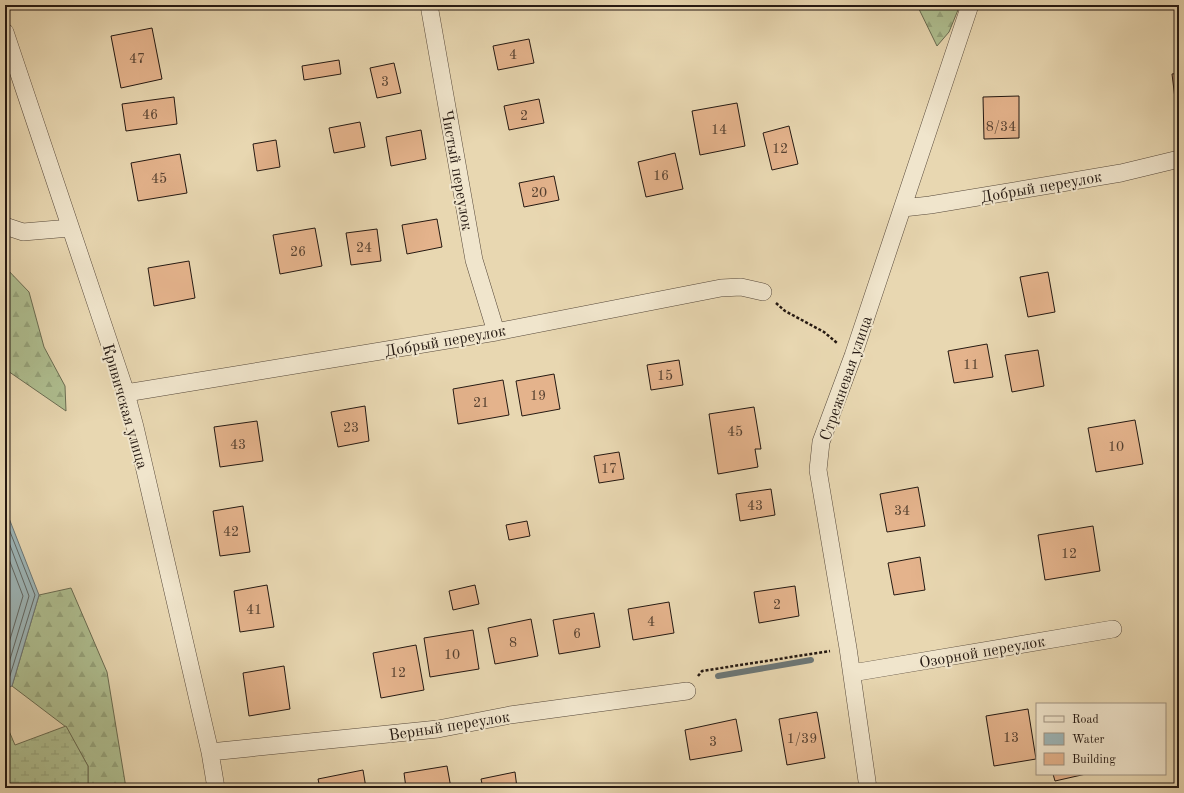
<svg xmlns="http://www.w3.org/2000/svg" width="1184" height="793" viewBox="0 0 1184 793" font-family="'Old Standard TT',serif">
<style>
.forest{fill:url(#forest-firs);stroke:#6a6c52}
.wetland{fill:url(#wetland-marsh);stroke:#6a6c52}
.water{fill:#9db6b8;stroke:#6d7776}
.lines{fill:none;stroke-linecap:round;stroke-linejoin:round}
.shore{stroke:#616865;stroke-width:1}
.stream{stroke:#6d7776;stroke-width:6}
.building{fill:#e4b38c;stroke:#251912}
.street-casing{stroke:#56483a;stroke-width:18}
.path{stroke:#251912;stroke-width:2.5;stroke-dasharray:3 2;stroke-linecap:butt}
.street{stroke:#f0e5cc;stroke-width:17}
.labels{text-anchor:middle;stroke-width:4;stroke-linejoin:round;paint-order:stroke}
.number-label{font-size:14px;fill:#554030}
.street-label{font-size:16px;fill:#251912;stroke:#f0e5cc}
</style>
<defs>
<pattern id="forest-firs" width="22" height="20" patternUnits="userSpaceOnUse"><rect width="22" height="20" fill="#afbf91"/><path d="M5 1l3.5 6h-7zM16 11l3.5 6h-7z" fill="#96a47c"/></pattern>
<pattern id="wetland-marsh" width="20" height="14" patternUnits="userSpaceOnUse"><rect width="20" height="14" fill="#afbf91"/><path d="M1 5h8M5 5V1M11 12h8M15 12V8" fill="none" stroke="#96a47c"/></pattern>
</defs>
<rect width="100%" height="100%" fill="#e8d7b1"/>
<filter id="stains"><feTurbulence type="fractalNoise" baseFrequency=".005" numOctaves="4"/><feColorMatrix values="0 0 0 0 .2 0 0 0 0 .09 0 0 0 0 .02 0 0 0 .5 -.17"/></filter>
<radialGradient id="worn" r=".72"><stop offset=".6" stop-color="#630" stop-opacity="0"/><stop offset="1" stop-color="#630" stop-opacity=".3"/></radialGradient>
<path class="forest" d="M917,5H960L949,32L937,46Z
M5,267L29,292L44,347L65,386L66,411L5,369Z
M71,588L107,672L126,788H88V766L66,727L12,686L39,595Z"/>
<path class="wetland" d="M5,724H6L15,745L66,726L88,766V788H5Z"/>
<path class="water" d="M5,508L39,595L12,686L5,689Z"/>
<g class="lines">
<path class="shore" d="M5,519L35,595L8,682L5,685
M5,532L29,596L5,676
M5,549L23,596L5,656"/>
<path class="stream" d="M718,676L811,660"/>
</g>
<path class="building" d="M152,28L162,79L121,88L111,36Z
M529,39L534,63L498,70L493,46Z
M339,60L341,74L304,80L302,66Z
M394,63L401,93L377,98L370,68Z
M1179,73V115H1177L1172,74Z
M1019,96V138L984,139L983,97Z
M174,97L177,124L126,131L122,104Z
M539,99L544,123L509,130L504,106Z
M737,103L745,146L700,155L692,111Z
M360,122L365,147L334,153L329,128Z
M789,126L798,164L772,170L763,133Z
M421,130L426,159L391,166L386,137Z
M276,140L280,167L257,171L253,144Z
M675,153L683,189L646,197L638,162Z
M180,154L187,193L138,201L131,163Z
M554,176L559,200L524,207L519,183Z
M437,219L442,247L407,254L402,225Z
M315,228L322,266L280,274L273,235Z
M377,229L381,261L351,265L346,233Z
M189,261L195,298L154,306L148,268Z
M1048,272L1055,312L1028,317L1020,277Z
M987,344L993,377L954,383L948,351Z
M1038,350L1044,386L1012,392L1005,355Z
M679,360L683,385L651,390L647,365Z
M554,374L560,409L522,416L516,381Z
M503,380L509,415L458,424L453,389Z
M365,406L369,441L338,447L331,412Z
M754,407L761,449H755L758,467L718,474L709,414Z
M1135,420L1143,464L1096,472L1088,428Z
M257,421L263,461L220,467L214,427Z
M619,452L624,479L599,483L594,456Z
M918,487L925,526L887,532L880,494Z
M771,489L775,515L740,521L736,494Z
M243,506L250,552L220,556L213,511Z
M527,521L530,536L509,540L506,525Z
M1093,526L1100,571L1045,580L1038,535Z
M920,557L925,590L894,595L888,563Z
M267,585L274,627L240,632L234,591Z
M475,585L479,604L453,610L449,591Z
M795,586L799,616L759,623L754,592Z
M669,602L674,633L633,640L628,609Z
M594,613L600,647L559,654L553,620Z
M531,619L538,656L495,664L488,628Z
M473,630L479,669L430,677L424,638Z
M416,645L424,690L381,698L373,653Z
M284,666L290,709L249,716L243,673Z
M1028,709L1036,759L994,766L986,716Z
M817,712L825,758L787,765L779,719Z
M736,719L742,751L690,760L685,730Z
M447,766L451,788H406L404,773Z
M363,770L366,788H320L318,779Z
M515,772L517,788H483L481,779Z
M1053,774H1086L1055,781Z"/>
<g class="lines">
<defs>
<path id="street" d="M429,5L474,260L496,332
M5,32L126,393L135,427L210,752L216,788
M903,208L930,205L1121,173L1179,159
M5,226L23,232L70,228
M126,393L496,332L721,288L741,287L763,292
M852,673L1113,629
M210,752L438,729L510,715L687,691
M868,788L848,648L818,470L821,442L853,356L970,5"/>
</defs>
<use href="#street" class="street-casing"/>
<path class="path" d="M776,303L785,311L824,332L837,343
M698,676L702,671L830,651"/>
<use href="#street" class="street"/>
</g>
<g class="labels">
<g class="number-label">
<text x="513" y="59">4</text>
<text x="137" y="63">47</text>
<text x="385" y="86">3</text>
<text x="150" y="119">46</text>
<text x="524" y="120">2</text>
<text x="1001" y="131">8/34</text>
<text x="719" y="134">14</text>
<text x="780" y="153">12</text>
<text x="661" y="180">16</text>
<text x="159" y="183">45</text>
<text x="539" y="197">20</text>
<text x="364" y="252">24</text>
<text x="298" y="256">26</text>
<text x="971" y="369">11</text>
<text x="665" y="380">15</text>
<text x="538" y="400">19</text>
<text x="481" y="407">21</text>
<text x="351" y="432">23</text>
<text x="735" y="436">45</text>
<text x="238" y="449">43</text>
<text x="1116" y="451">10</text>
<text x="609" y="473">17</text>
<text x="755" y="510">43</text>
<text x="902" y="515">34</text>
<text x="231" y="536">42</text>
<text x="1069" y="558">12</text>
<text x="777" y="609">2</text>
<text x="254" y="614">41</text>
<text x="651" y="626">4</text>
<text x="577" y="638">6</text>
<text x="513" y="647">8</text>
<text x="452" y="659">10</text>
<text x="398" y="677">12</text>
<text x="1011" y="742">13</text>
<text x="802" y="743">1/39</text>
<text x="713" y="746">3</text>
</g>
<g class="street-label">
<text transform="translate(458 170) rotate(80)" y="6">Чистый переулок</text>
<text transform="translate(1041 186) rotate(-10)" y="6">Добрый переулок</text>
<text transform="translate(445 340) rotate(-10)" y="6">Добрый переулок</text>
<text transform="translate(845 378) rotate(-71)" y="6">Стрежневая улица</text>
<text transform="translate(126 406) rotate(74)" y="6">Кривичская улица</text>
<text transform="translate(982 651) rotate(-10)" y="6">Озорной переулок</text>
<text transform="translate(449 725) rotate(-9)" y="6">Верный переулок</text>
</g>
</g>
<rect width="1184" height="793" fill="none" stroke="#e8d7b1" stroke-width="20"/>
<rect x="6" y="6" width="1172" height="781" fill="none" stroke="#251912" stroke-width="2"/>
<rect x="10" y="10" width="1164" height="773" fill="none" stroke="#251912"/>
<rect x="1036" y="703" width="130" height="72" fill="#f0e5cc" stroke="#9f9382"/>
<rect x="1044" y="716" width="20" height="6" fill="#f0e5cc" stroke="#9f9382"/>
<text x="1072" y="723" font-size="12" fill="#251912">Road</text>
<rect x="1044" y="733" width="20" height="12" fill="#9db6b8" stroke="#9f9382"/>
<text x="1072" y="743" font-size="12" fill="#251912">Water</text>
<rect x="1044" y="753" width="20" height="12" fill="#e4b38c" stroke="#9f9382"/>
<text x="1072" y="763" font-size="12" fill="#251912">Building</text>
<rect width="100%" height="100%" filter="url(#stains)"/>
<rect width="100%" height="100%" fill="url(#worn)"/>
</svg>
